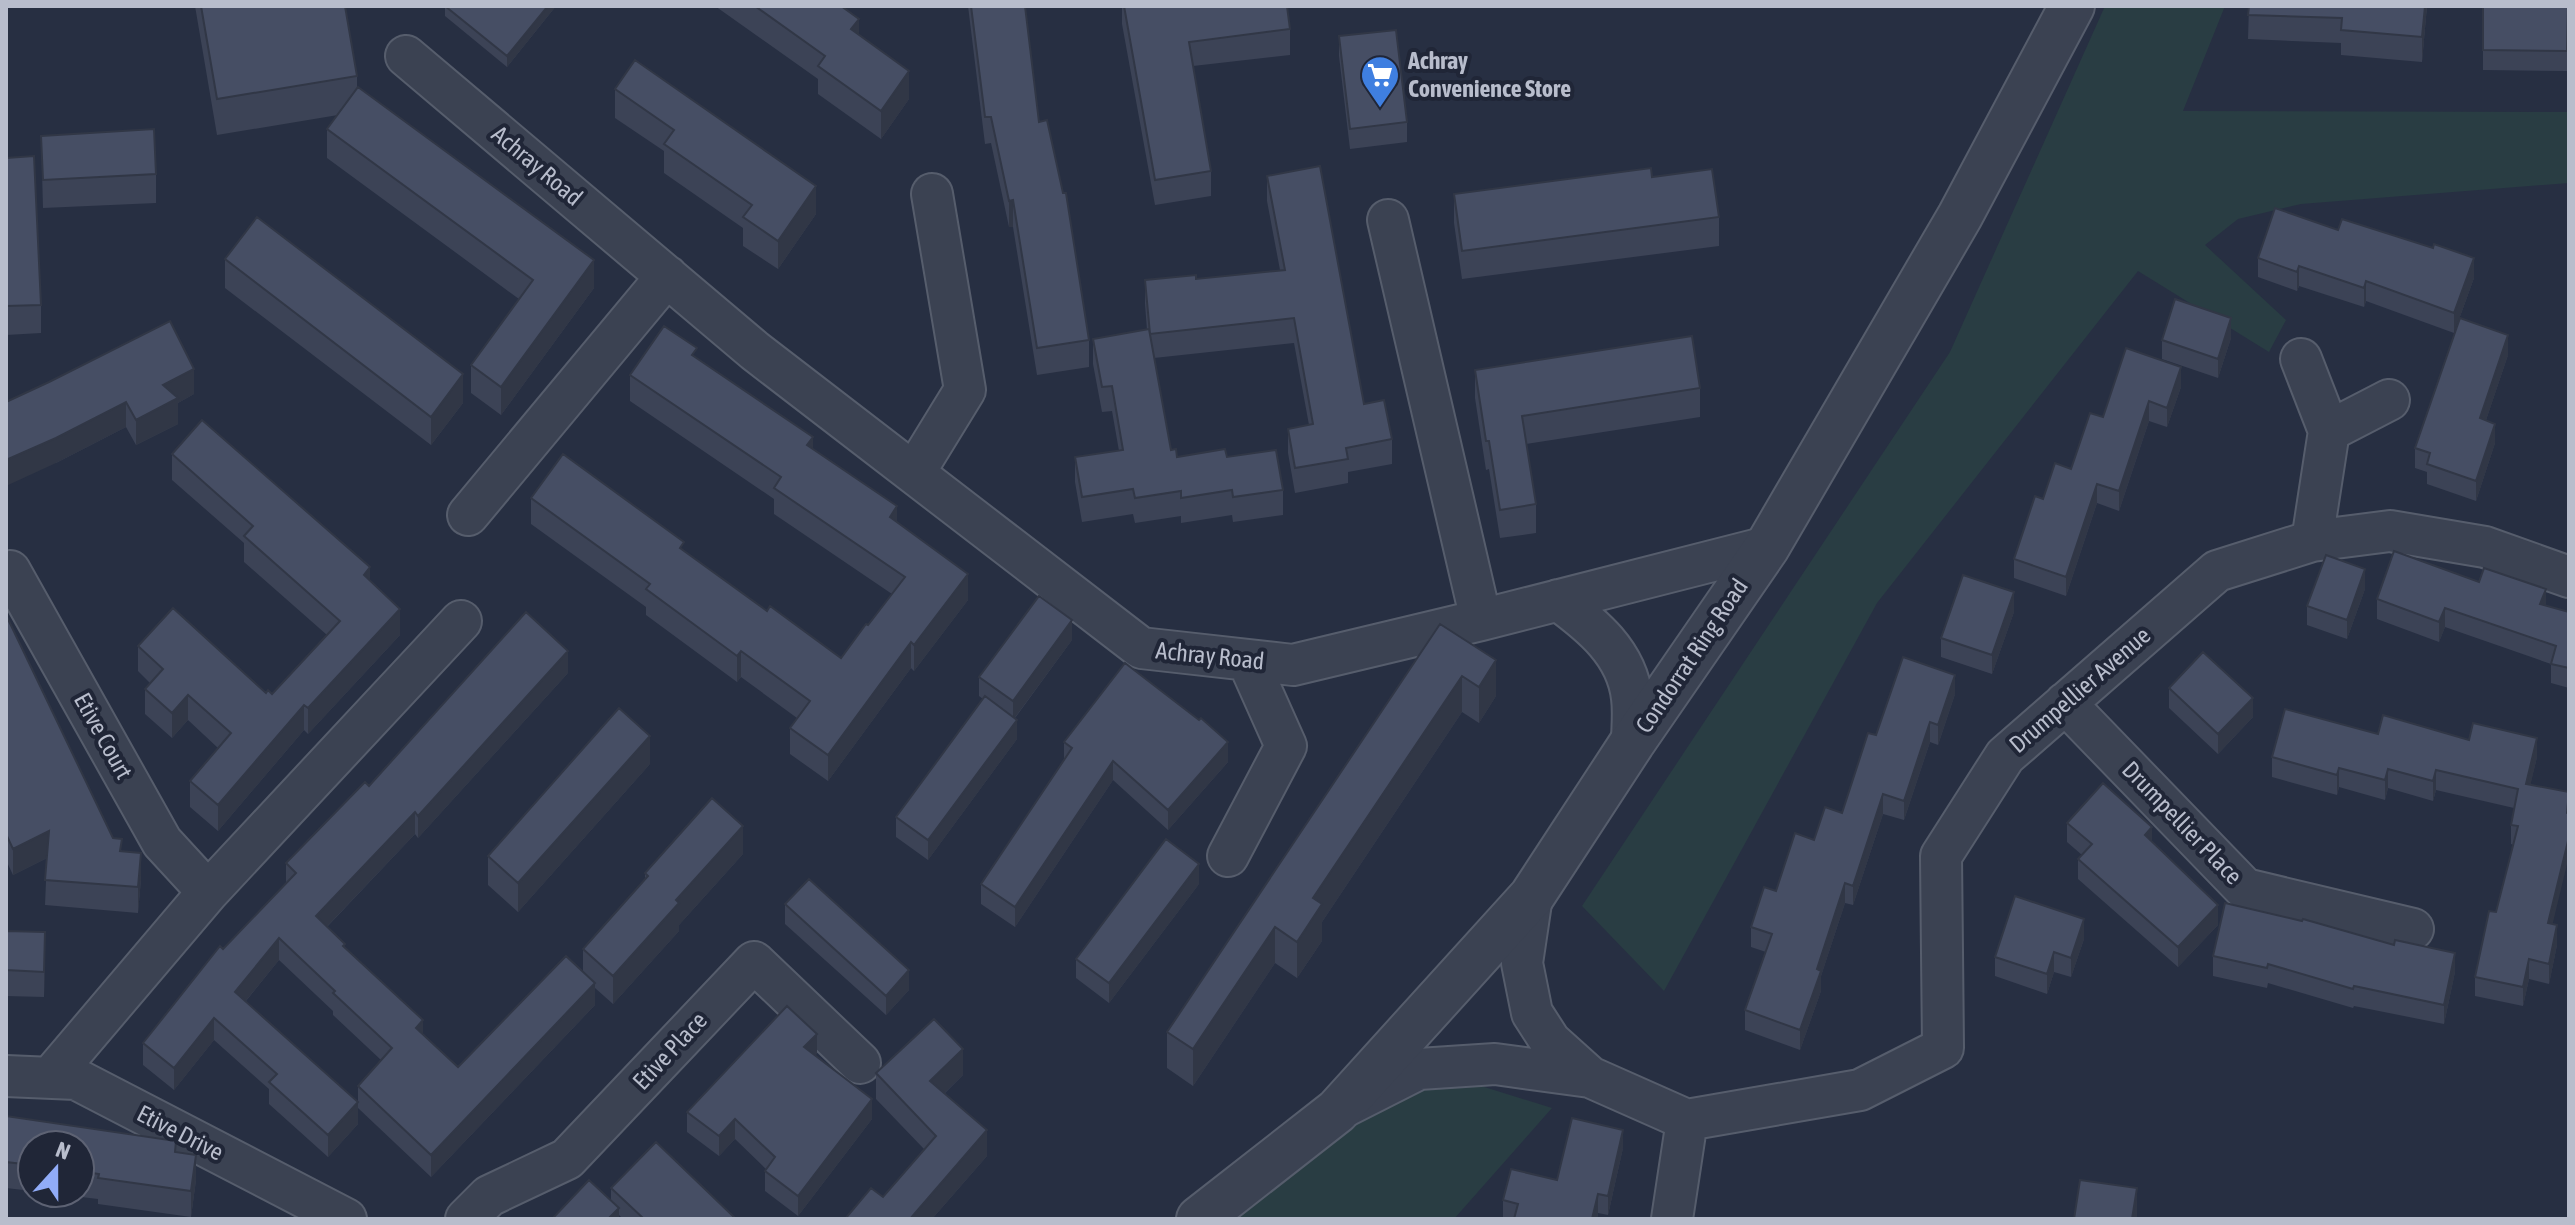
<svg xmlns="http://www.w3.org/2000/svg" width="2575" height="1225" viewBox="0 0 2575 1225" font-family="'Asap Condensed',sans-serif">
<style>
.green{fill:#293d43}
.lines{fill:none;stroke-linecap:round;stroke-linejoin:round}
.minor-casing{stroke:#565d6c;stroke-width:44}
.tertiary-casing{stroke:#565d6c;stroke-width:48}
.minor{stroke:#3b4252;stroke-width:40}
.tertiary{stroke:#3b4252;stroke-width:44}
.wall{fill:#3c4356}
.shaded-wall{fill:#313746}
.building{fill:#464e64;stroke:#313746;stroke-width:2}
.labels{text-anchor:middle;stroke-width:8;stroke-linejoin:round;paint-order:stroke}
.poi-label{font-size:24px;font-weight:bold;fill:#b8bdcc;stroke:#202637;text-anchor:start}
.street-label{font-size:24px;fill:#b8bdcc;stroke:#202637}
</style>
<rect width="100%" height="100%" fill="#272f42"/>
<path class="green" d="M2105,6H2225L2183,111L2569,112V183L2301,204L2238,219L2205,245L2286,320L2269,352L2138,271L1877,603L1664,991L1582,906L1950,352Z
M1420,1067L1552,1108L1454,1219H1231Z"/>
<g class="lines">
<defs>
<path id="minor" d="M406,56L755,351L1141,648L1293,665L1481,620L1767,547
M1388,220L1481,620
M2301,359L2329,431L2312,541
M2329,431L2389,400
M914,473L965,390L932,194
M468,515L667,276
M10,571L162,842L208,892
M1558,600C1592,625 1627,653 1632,698C1634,713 1632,729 1632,743
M2065,703L2245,889L2413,929
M1228,856L1286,746L1248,661
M1532,896L1522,963L1532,1013L1550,1041L1590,1077
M6,1076L76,1079L346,1219
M50,1078L208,892L461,621
M1346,1106L1419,1069L1495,1064L1590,1077L1687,1120L1860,1090L1943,1048L1941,856L2005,756L2217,571L2312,541L2390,531L2485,547L2569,577
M466,1219L489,1196L567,1159L754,962L860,1063
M1672,1219L1687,1120"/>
<path id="tertiary" d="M1199,1219L1337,1111L1532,896L1632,743L1767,547L1960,216L2072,6"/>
</defs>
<use href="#minor" class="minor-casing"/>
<use href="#tertiary" class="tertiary-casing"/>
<use href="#minor" class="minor"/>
<use href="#tertiary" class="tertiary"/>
</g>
<path class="wall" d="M195,6H345L357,76V89L594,288L501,415L471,393V365L519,299L327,158V129L338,115L217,135Z
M445,6H556L507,67L445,16Z
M715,6H841L859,35L909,99L881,139L818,94V79Z
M968,6H1025L1039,122L1089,340V367L1037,375L1013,227H1009L991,143L985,144Z
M1122,6H1287L1290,29V55L1193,66L1211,171V196L1155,205L1122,24Z
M2249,6H2427L2422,62L2341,55V43L2248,39Z
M2483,6H2568L2567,71L2483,70Z
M1339,36L1407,122V142L1350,149L1339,56Z
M615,89L816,214L778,269L743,246V228L664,173V151L615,118Z
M41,136L156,174V203L43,208Z
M6,158L41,305V333L6,335Z
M1267,176L1364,404L1392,439V464L1348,472V483L1295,493L1288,453V429L1309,425L1294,343L1154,358L1171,450L1177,457H1227L1283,490V515L1233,522L1232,515L1181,523V516L1135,523L1133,514L1082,522L1075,482V457L1119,451L1112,411L1102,412L1093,364V339L1147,330L1145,304V280L1196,279L1280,270L1267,201Z
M1652,177L1719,217V246L1462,279L1454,223V194Z
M2258,258L2474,278L2454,333L2366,301L2364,307L2299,286L2297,291L2258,277Z
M225,259L463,403L431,445L225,288Z
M2231,338L2218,378L2162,359V340Z
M2508,355L2486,420L2495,443L2476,501L2427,484V472L2415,468V448Z
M697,358L813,449L897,522L968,600L914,671L911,668L828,781L790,754V728L797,718L741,677L737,682L646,615V607L531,524V498L684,551L767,611L841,658L892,594L774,514V499L630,401V375Z
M1475,370L1700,388V417L1526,444L1536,504V533L1500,538L1489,469L1486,470L1475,398Z
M2181,387L2167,427L2149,421L2119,511L2097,503L2066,596L2014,578V559L2043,499L2071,469L2103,417Z
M194,394L178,403V424L136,445L126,427L56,463L6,402Z
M172,454L370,581L400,635L308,734L304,730L218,831L190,807V781L218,748L188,720L172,738L145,714V689L150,683L138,671V646L272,694L327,635L244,562V543L172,480Z
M2365,589L2347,639L2307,625V606Z
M2377,599L2546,606L2569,612V688L2551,683V664L2445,627L2439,642L2377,619Z
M2014,612L1992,674L1941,657V638Z
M6,615L113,838L141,879L138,913L45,905L47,858L13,875L6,860Z
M1440,624L1496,696L1479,723L1462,712L1322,922V941L1297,978L1275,963L1193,1086L1167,1068V1032Z
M1072,640L1015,718L1017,739L928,860L896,837V817L983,699L979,696V677Z
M568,673L418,838L415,834L327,927L423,1034L458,1067L583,972V949L645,880V873L743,854L679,925V931L613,1004L595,988V1005L431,1177L358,1108V1086L381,1060L333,1015V1011L279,960L246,1001L358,1124L328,1157L269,1104V1089L214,1040L174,1090L143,1065V1043L223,949L286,883V863L369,786Z
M2169,688L2253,717L2218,754L2169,708Z
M1955,694L1938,745L1930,742L1904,820L1883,814L1853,905L1845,903L1821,976V991L1800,1050L1745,1030V1010L1766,952L1751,947V927L1776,891L1814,840L1842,813L1876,735Z
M2378,734L2469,740L2537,757L2530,785L2552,924L2557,945L2549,984L2529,979L2523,1006L2475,996V977L2496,912L2514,845L2511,844V825L2514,808L2436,790L2433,801L2388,788L2385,800L2339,787L2337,795L2272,777V757Z
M1064,742L1228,762L1168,830L1113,780L1015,927L981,904V884L1064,760Z
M650,764L518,912L488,885V856Z
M2067,823L2152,842L2218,925L2178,967L2078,879V859L2082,855L2067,842Z
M1199,884L1109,1003L1076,978V959Z
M785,904L909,990L886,1015L785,924Z
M6,931L45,958L44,997L6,996Z
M2084,939L2071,977L2054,972L2047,994L1995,976V957Z
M2213,956L2455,972L2444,1024L2354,1006L2353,1008L2268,983L2267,988L2213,976Z
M817,1054L815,1055L872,1119L798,1216L765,1191V1171L766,1169L735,1139L719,1156L687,1132V1112Z
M876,1073L963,1075L945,1093L987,1156L932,1219H845L883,1197L924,1149L876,1099Z
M6,1116L176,1152L196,1180L191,1217L98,1204V1199L47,1193H80V1145H32V1191L6,1188Z
M1623,1148L1608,1215L1598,1213L1597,1219H1503V1200L1557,1180Z
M611,1188L736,1219H623L619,1215V1219L611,1201Z"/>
<path class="shaded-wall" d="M548,6H556L507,67V56Z
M2425,6H2427L2422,62V37Z
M859,19V47L851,29Z
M909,71V99L881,139V111Z
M816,186V214L778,269V241Z
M1013,200V227H1009V201Z
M2474,258V278L2454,333V313Z
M594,260V288L501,415V387Z
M2299,266V286L2297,291V272Z
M2366,281V301L2364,307V288Z
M2231,318V338L2218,378V359Z
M2508,335V355L2480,438V418Z
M2181,367V387L2167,427V408Z
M194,369V394L178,403V424L136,445V420L163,385Z
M463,374V403L431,445V417Z
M2149,401V421L2119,511V491Z
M126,402V427L56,463L6,486V460Z
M2495,424V443L2476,501V481Z
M813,437V463L807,445Z
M2097,484V503L2066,596V577Z
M897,506V532L890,517Z
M370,567V593L364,575Z
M2365,569V589L2347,639V620Z
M968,574V600L914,671V645Z
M2546,589V608L2540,604Z
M2014,592V612L1992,674V655Z
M2445,608V627L2439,642V622Z
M400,609V635L308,734V708Z
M1072,620V640L1013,720V701Z
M911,642V668L828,781V755Z
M568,651V673L418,838V816Z
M741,651V677L737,682V656Z
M1496,660V696L1479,723V687Z
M1955,675V694L1938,745V725Z
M1462,676V712L1322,922V941L1297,978V942L1313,898Z
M188,695V720L172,738V713Z
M2253,698V717L2218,754V734Z
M304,705V730L218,831V805Z
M1017,720V739L928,860V840Z
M1930,722V742L1904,820V801Z
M650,736V764L518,912V883Z
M2537,738V757L2526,804V784Z
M1228,742V762L1168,830V810Z
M1113,761V780L1015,927V907Z
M2339,768V787L2337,795V775Z
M2388,769V788L2385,800V780Z
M2436,770V790L2433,801V781Z
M1883,794V814L1853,905V886Z
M415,812V834L316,938V916Z
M743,826V854L679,925V931L613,1004V976L676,900Z
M2152,827V846L2145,835Z
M49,831V857L13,875V849Z
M2569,837V856L2548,943V923Z
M141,853V879L138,913V887Z
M1199,864V884L1109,1003V983Z
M1845,883V903L1821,976V991L1800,1050V1030L1817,969Z
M2218,905V925L2178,967V947Z
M2084,919V939L2071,977V958Z
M2557,925V945L2549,984V964Z
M1275,927V963L1193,1086V1049Z
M45,932V958L44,997V972Z
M279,938V960L235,1014V992Z
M2054,952V972L2047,994V974Z
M2455,953V972L2444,1024V1005Z
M2529,959V979L2523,1006V987Z
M909,970V990L886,1015V996Z
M595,983V1005L431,1177V1155Z
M214,1018V1040L174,1090V1068Z
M423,1020V1042L416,1028Z
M817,1034V1054L804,1067V1047Z
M963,1049V1075L930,1107V1081Z
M872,1099V1119L798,1216V1196Z
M358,1102V1124L328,1157V1135Z
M735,1119V1139L719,1156V1136Z
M987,1130V1156L932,1219H910Z
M1623,1130V1148L1608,1215V1196Z
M196,1155V1180L191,1217V1191Z
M2137,1188V1219H2132Z
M1598,1194V1213L1597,1219H1592Z
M619,1208V1219H608Z"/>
<path class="building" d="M201,6H345L357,76L217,99Z
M445,6H548L507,56Z
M755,6H841L859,19L851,29L909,71L881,111L818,66L825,56Z
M971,6H1025L1039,122L1047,120L1063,193H1066L1089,340L1037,348L1013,200L1009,201L991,117H985Z
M1124,6H1287L1290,29L1189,42L1211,171L1155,180Z
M2249,6H2425L2422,37L2341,30L2342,18L2248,15Z
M2483,6H2568L2567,51L2483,50Z
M1396,30L1407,122L1350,129L1339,36Z
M635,60L816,186L778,241L743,217L752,205L664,144L674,130L615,89Z
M358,87L594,260L501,387L471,365L533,280L327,129Z
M154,129L156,174L43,180L41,136Z
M34,156L41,305L6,306V158Z
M1320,166L1364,404L1384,400L1392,439L1346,448L1348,459L1295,468L1288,429L1313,424L1294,318L1150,334L1145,280L1196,275V279L1285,270L1267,176Z
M1651,168L1652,177L1712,169L1719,217L1462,251L1454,194Z
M2275,208L2338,230L2342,219L2433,248L2434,244L2474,258L2454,313L2366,281L2364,288L2299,266L2297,272L2258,258Z
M257,217L463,374L431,417L225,259Z
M2175,299L2231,318L2218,359L2162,340Z
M2460,318L2508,335L2480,418L2495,424L2476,481L2427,464L2430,453L2415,448Z
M170,321L194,369L163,385L178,398L136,420L126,402L56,438L6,460V402L49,382Z
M664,326L697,348L692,355L813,437L807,445L897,506L890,517L968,574L914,645L911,642L828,755L790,728L810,701L741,651L737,656L646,589L650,584L531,498L563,454L684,542L680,548L767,611L770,606L841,658L866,624L868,625L905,577L774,488L781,477L630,375Z
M1149,329L1171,450L1176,449L1177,457L1225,449L1227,457L1276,450L1283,490L1233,497L1232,490L1181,498V491L1135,498L1133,489L1082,497L1075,457L1123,450L1112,386L1102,387L1093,339Z
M1692,336L1700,388L1522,416L1536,504L1500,510L1489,441H1486L1475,370Z
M2126,348L2181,367L2167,408L2149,401L2119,491L2097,484L2066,577L2014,559L2035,496L2043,499L2055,463L2071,469L2090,413L2103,417Z
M202,420L370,567L364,575L400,609L308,708L304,705L218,805L190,781L231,733L188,695L172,713L145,689L163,669L138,646L173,608L266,693L268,690L272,694L340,621L244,536L253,526L172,454Z
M2394,551L2479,582L2484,568L2546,589L2540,604L2569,612V668L2551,664L2556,646L2445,608L2439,622L2377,599Z
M2326,555L2365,569L2347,620L2307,606Z
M1963,575L2014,592L1992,655L1941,638Z
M1039,596L1072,620L1013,701L979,677Z
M526,612L568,651L418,816L415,812L316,916L345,944L343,946L423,1020L416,1028L458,1067L566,956L595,983L431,1155L358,1086L392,1048L333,993L335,991L279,938L235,992L358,1102L328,1135L269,1082L277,1074L214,1018L174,1068L143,1043L220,946L223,949L296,873L286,863L365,782L369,786Z
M6,615L113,838L122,839L120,851L141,853L138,887L45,880L49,831L13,849L6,834Z
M1440,624L1496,660L1479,687L1462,676L1313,898L1322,904L1297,942L1275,927L1193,1049L1167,1032Z
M2203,652L2253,698L2218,734L2169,688Z
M1903,657L1955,675L1938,725L1930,722L1904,801L1883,794L1853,886L1845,883L1817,969L1821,971L1800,1030L1745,1010L1772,934L1751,927L1764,887L1776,891L1795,833L1814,840L1825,807L1842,813L1868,733L1876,735Z
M1125,663L1199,720L1201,718L1228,742L1168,810L1113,761L1015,907L981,884L1072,748L1064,742Z
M985,696L1017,720L928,840L896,817Z
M619,708L650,736L518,883L488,856Z
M2285,709L2378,734L2383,715L2469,740L2473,723L2537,738L2526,784L2569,792L2567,813L2569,814V837L2548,923L2557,925L2549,964L2529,959L2523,987L2475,977L2489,911L2496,912L2518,826L2511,825L2518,789L2436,770L2433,781L2388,769L2385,780L2339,768L2337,775L2272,757Z
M2103,783L2152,827L2145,835L2218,905L2178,947L2078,859L2092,844L2067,823Z
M712,798L743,826L676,900L679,903L613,976L583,949L648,876L645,873Z
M1166,839L1199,864L1109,983L1076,959Z
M809,879L909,970L886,996L785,904Z
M2015,896L2084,919L2071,958L2054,952L2047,974L1995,957Z
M2225,903L2302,921L2303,919L2394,945L2395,940L2455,953L2444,1005L2354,986L2353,989L2268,964L2267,968L2213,956Z
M6,931L45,932L44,972L6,970Z
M787,1006L817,1034L804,1047L872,1099L798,1196L765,1171L775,1157L735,1119L719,1136L687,1112Z
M934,1019L963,1049L930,1081L987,1130L910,1219H845L871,1188L883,1197L936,1136L876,1073Z
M6,1116L176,1141L175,1152L196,1155L191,1191L98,1178L99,1174L80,1171V1145H32V1165L6,1162Z
M1572,1118L1623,1130L1608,1196L1598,1194L1592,1219H1514L1518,1204L1503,1200L1511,1169L1557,1180Z
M656,1142L736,1219H644L611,1188Z
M589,1180L619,1208L608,1219H552Z
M2080,1180L2137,1188L2132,1219H2074Z"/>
<defs>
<symbol id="supermarket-pin" viewBox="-11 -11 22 30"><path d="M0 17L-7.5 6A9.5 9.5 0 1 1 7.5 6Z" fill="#3f7fe0" stroke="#202637"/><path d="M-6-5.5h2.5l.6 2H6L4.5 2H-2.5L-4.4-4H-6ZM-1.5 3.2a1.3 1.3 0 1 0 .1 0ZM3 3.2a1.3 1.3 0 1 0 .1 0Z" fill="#fff"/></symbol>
</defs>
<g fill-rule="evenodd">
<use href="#supermarket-pin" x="1358" y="53" width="44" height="60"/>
</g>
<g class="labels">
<g class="poi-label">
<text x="1408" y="69">Achray<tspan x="1408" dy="28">Convenience Store</tspan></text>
</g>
<g class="street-label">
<text transform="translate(537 166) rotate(40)" y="8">Achray Road</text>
<text transform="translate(1210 656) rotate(6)" y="8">Achray Road</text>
<text transform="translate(1692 656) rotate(-56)" y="8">Condorrat Ring Road</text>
<text transform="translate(2080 690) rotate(-41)" y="8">Drumpellier Avenue</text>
<text transform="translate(103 736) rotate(61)" y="8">Etive Court</text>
<text transform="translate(2182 823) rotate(46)" y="8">Drumpellier Place</text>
<text transform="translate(670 1051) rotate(-47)" y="8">Etive Place</text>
<text transform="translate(180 1133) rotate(27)" y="8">Etive Drive</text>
</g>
</g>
<rect width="2575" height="1225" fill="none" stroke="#b8bdcc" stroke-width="16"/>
<g transform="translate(56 1169) rotate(21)"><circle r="38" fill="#202637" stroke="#5d6273" stroke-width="2"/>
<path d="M0-6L14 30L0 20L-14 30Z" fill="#91acf8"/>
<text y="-12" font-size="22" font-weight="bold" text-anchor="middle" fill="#b8bdcc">N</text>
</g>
</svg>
